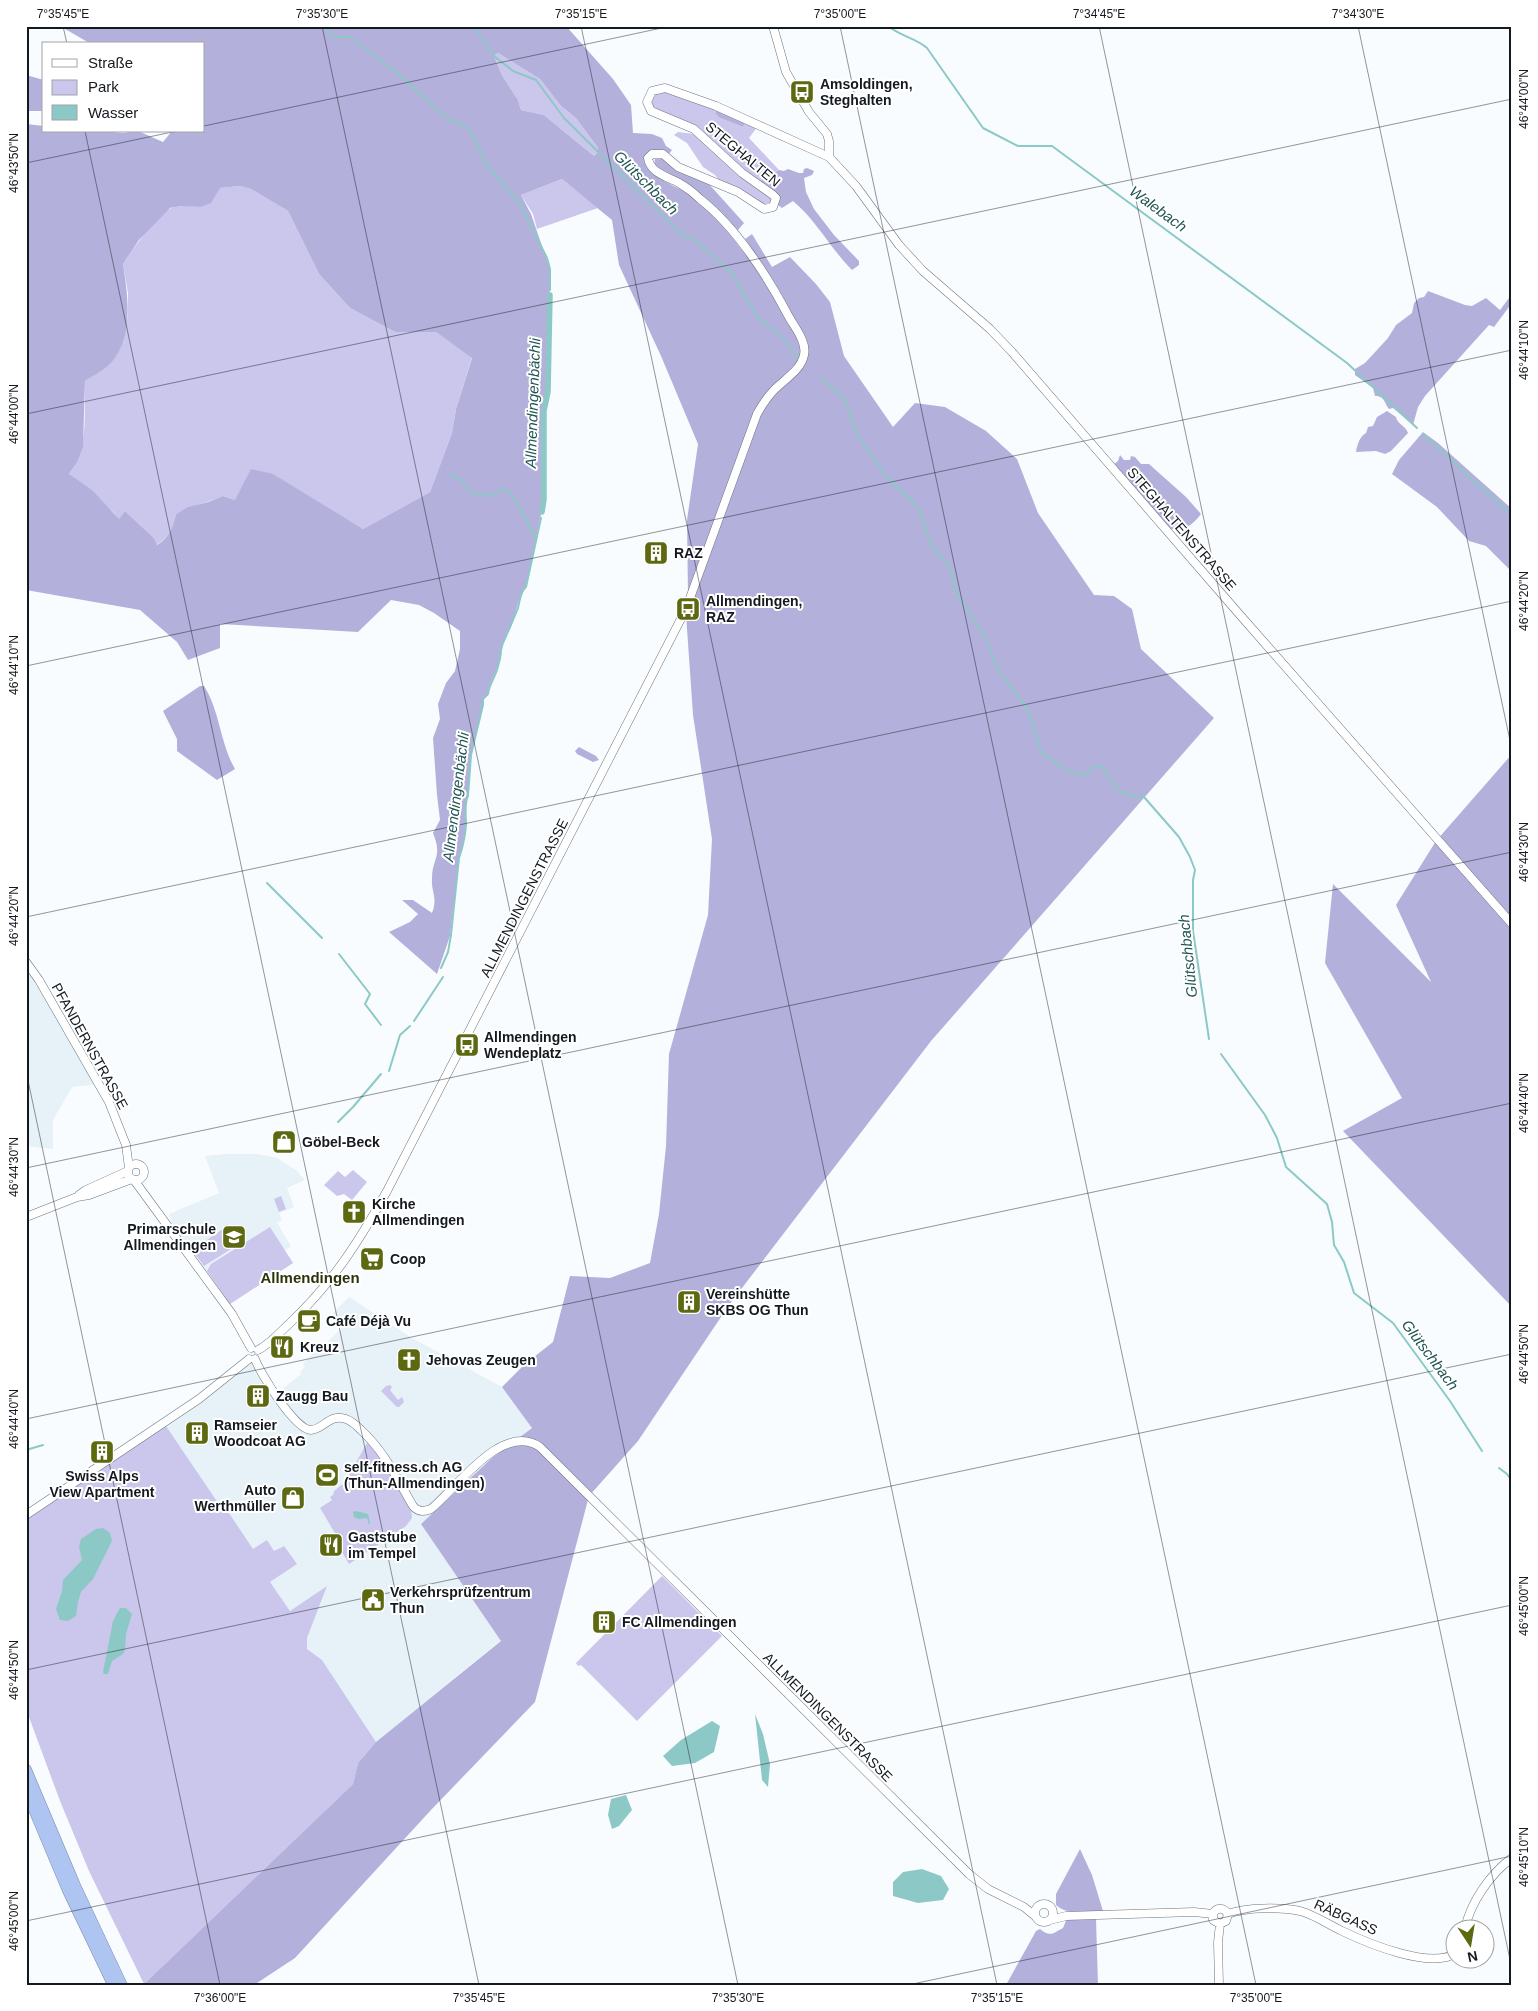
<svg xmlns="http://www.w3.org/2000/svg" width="1538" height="2011" viewBox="0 0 1538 2011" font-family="Helvetica,sans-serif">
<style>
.built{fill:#e7f1f8;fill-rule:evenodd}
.green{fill:#cac6ec}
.forest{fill:#b4b0dc;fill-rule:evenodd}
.water{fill:#8cc9c6}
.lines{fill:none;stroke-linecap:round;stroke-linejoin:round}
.stream{stroke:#8cc9c6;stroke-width:2}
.canal{stroke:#8cc9c6;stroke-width:5.5}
.secondary-casing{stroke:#687783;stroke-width:9}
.highway-casing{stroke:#7888a7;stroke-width:11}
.secondary{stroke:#fff;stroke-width:8}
.highway{stroke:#aec4f1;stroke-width:10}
.ticks{fill:none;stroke:#13191e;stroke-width:1;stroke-opacity:0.45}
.labels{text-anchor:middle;stroke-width:4;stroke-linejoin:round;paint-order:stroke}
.poi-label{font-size:14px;font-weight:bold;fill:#13191e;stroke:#fff;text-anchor:start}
.street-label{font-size:14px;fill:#13191e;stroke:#fff}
.water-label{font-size:15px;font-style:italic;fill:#205553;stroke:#fff}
.neighbourhood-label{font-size:15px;font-weight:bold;fill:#2d340c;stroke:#fff}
.neatline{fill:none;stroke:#13191e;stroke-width:2}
.ticks-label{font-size:12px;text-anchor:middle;fill:#13191e}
</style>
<rect width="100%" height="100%" fill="#f8fcff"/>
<path class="built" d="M26,962L100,1084L72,1087L53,1120V1149L26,1146Z
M225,1154H258L277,1158L296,1170L305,1180L287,1188L294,1207L279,1213L282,1220L277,1223L291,1246L285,1251L293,1263L230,1304L174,1228L169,1214L219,1193L205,1156Z
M349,1297L412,1338L502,1387L532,1427L493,1457L421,1524L501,1640L376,1742L322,1660L307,1649V1638L327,1586L290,1611L270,1582L296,1564L282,1546L274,1552L253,1549L221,1501L218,1503L205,1485L164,1423L255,1359L276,1394L301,1374L300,1372L305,1367L303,1364L323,1343L325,1344L345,1325L333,1313ZM368,1441L349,1563L339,1547L342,1545L320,1508L332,1500L334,1491L345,1482Z"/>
<path class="green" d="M498,53L540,79L560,105L576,118L598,148V152L594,156L544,115L521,110L518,100L502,75L494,56Z
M667,91L716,109L720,118L743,127L746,121L758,126L749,138L779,170L759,182L745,173L707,138L654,109L650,103L653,94Z
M678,132L695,134L772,199V204L766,207L722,183L715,175L703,167L687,143L674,135Z
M562,179L598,208L537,229L533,214L521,195Z
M240,186L251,189L288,211L319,274L350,308L395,332H436L472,357L456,409L452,433L430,492L363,529L329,510L235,500L223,496C207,503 191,505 176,514C173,527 169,538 156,545L154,538L125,511L119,520L113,512L69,474C89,446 84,415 85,381L110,364L124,336L128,316V293L123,264C131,252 159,211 172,208C181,205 190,206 200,207L220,188Z
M353,1170L367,1182L352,1200L344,1194L337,1196L324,1185L338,1171L345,1177Z
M281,1196L286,1209L279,1212L274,1199Z
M270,1227L293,1263L230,1304L207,1271L211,1264Z
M223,1229L232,1243L237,1240L239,1244L204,1266L192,1250Z
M390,1385L392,1387L390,1390L398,1400L402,1397L404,1402L399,1407H397L381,1391L386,1386Z
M164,1423L218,1503L221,1501L253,1549L267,1540L274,1551L284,1546L297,1564L270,1582L290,1611L327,1586L307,1638V1649L322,1660L376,1742L358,1763L353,1784L144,1984L89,1871L60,1801L26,1709V1515Z
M368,1441L378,1452L411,1508L412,1518L406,1526L349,1564L339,1547L342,1545L320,1508L332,1500L330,1497L333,1495L334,1491L345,1482Z
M662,1576L722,1636L637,1721L581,1665L578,1666L576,1663Z"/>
<path class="forest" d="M60,26H566L613,79L631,105L633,133L652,134L662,138L666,146L672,150L669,154C658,150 652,151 644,160C649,179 677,185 693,197C714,212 730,235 746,255L714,208L660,172L654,165L655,159H663L708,183L744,223L738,230L745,239L752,234L772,267L790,257L816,284L830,302L844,356L893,427L915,403L945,407L986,431L1017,459L1038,513L1094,595L1114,596L1132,609L1141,649L1214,718L931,1041L729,1305L638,1441L589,1496L535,1702L431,1810L295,1958L254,1985L144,1984L353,1784L358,1763L376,1742L501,1641L421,1524L493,1457L532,1428L502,1387L525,1364L553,1342L570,1276L610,1278L650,1263L659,1214L666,1146L669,1054L708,915L712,839L693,715L686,614L688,596L687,520L698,444L661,356L619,265L612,220L562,179L521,195L531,214L550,269L548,392L544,411V500L526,587C519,594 516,612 513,622C510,630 505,637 503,643C501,648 502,654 501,659C497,671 489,682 488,694L483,699V705L471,755L468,796C464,803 467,816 466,825C465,837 463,847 459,858L450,936L437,974L389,932L410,922L418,914L402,900H413L432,913C438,898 431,892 432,879C432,857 443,858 433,833L440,820L437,795L433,738L440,719L438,704L446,683L455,671L460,649V631L434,613L419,605L391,600L358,632L220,624V648L188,660L177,642L140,610L26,590V124L44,126V131H101L123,133L138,131L163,142L172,131H204V44H91ZM498,53L540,79L560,105L576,118L598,148V152L594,156L544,115L521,110L518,100L502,75L494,56ZM240,186L251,189L288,211L319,274L350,308L395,332H436L472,358L456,409L452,433L430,492L363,529L273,474L251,469L235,500L223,496L208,502L188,507L176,514C173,527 169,538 157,545L154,538L125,511L119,519L92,490L69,474L77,462L83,447L85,381C93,376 104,370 111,363C134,336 128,296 123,264L139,240L170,208L182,206L200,207L211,203L220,188Z
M26,75L44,80V111H26Z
M716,109L746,121L743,127L720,118L716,114Z
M807,168L814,171L812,175L804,178L806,192L814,209L834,235L859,261V265L852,270C831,249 816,220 793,201L782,208L778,205L777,196L759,182L779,170L784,171L788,169L799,173H803L804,169Z
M1428,291L1465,305L1472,306L1486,298L1500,310L1512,294V303L1494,327L1489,325L1425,396L1418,407L1413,425L1393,408L1389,409C1384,403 1385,396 1375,396L1373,388L1355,375V369L1365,363L1388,338L1396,325L1412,313L1414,303L1419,298L1424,297Z
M1387,411L1396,417C1397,424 1406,426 1408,433L1391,451L1385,454L1376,451L1356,452C1357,445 1360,436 1366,433L1368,427L1373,426L1377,417Z
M1423,432L1438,443L1512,509V572L1486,546L1469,541L1437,507L1392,474L1399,460Z
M1120,455L1124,460H1130L1131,456L1135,457L1141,464H1149L1186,497L1201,514C1190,528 1185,529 1168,529L1113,465L1118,461Z
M200,686H204C220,711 220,743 235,769L217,780L177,751V739L163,711Z
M579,747L596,756L599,760L593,762L577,754L575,751Z
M1512,754V1307L1343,1131L1402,1098L1325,963L1333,884L1431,982L1396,905L1436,841Z
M1080,1849L1092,1875L1103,1911C1088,1912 1068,1916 1056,1905V1894Z
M1067,1918L1096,1919L1098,1985H1006L1036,1931L1040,1929C1050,1937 1052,1934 1063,1928Z"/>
<path class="water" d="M356,1511L368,1514L370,1523L369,1525L367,1518L359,1519L354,1517L353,1512Z
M103,1528L110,1533L112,1541L93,1579L81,1592L78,1602L76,1616L68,1621L60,1620L56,1609L62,1591L63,1580L82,1560L79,1547L81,1539L96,1529Z
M120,1608H126L132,1614L126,1634L125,1650L123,1654L112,1661L108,1674H104L103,1672L113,1621Z
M755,1714L763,1734L770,1764L768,1787L762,1780Z
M712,1721L720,1726L714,1752L695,1763L672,1766L663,1756L681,1740Z
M626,1795L632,1810L619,1826L612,1829L608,1815L611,1799Z
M922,1869L941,1876L949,1889L943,1900L918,1903L893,1896V1882L903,1872Z"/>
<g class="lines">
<path class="stream" d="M322,26L333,37H350L396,72L442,114L451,120L458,122L472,132L487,166L519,202L547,258L550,269V290
M474,26L494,56L513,71L536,80L564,118L684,237L693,239L732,273L758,318L783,338L798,358
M888,26C900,36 916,38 927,48L983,128L1018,146H1052L1347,363L1417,428
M820,378L844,398L858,436L886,476L918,507L932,547L950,567L956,592L986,638L997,668L1028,710L1041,752L1068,771L1085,775L1093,767L1102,766C1116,788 1116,795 1144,797L1179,837L1190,857L1195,870L1193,880V931L1209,1039
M1423,434L1512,516
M450,474L461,480L470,492L486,496L502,490H507C518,499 528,525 536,539
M267,883L322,938
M339,954L370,994L365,1004L381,1025
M441,968L448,952L451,935L459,858C463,847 465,837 466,825C466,817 464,803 468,796L471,755L483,705V699L488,694C489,685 494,679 497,670C500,661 500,651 503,643C508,632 513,620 518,608C520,600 520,592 526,587L541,518
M414,1021L443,977
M1221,1054L1265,1115L1277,1138L1286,1167L1327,1204L1332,1222L1334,1245L1344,1262L1354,1293L1393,1323L1450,1401L1482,1451
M389,1071L400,1035L410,1026
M338,1122L353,1107L381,1074
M26,1450L43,1445
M1499,1468L1507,1474L1512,1481"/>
<path class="canal" d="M542,512L544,500V411L548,392L550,295"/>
<defs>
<path id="secondary" d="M773,26L786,72L809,112L827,134L829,141V157
M26,962L39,980L109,1102L126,1145L129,1168
M128 1172a8 8 0 1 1 16 0a8 8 0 1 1-16 0Z
M134,1180L232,1314L251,1348
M79,1195L86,1190L128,1171
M26,1217L77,1197L89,1195L132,1179
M258,1350C270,1344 280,1332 290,1323C333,1282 358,1243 387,1191L686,609L757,414C762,405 767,397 775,389C785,379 801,370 804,355C807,342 795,328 789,317C768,277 736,227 700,199C694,193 686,187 679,183C668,177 650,173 648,158L652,154H663L678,167L738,192L764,209L773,207L776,198L773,195L742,173L694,129L651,111L647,102L652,91L665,88L716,106L829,157L856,186L899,245L923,271L990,329L1012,352L1240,615L1512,924
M255,1359C260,1373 295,1430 311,1430C324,1429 330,1413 346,1419C352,1421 357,1426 361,1430C385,1452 397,1479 413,1506C418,1512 424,1512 431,1509C457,1488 502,1421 540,1447L969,1874L988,1889L1024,1907L1035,1916
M26,1515L199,1399L249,1359
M1035 1913a9 9 0 1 1 18 0a9 9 0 1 1-18 0Z
M1213,1914V1920L1220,1924L1226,1921L1228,1914
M1213,1914C1216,1907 1224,1907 1228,1914
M1228,1914C1247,1907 1281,1907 1300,1911C1315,1915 1329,1925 1342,1931C1367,1943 1431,1970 1456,1953
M1050,1920L1066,1916L1194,1912L1213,1914
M1465,1928C1471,1902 1490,1874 1512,1858
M1219,1985L1218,1942L1220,1924"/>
<path id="highway" d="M26,1769L75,1885L122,1985
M26,1791L67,1889L113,1985"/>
</defs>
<use href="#secondary" class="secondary-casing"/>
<use href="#highway" class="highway-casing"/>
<use href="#secondary" class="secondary"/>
<use href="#highway" class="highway"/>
</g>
<path class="ticks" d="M63,26L67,44M322,26L738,1985M581,26L997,1985M840,26L1256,1985M1099,26L1512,1969M1358,26L1512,750M204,126L671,26M85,131L479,1985M26,163L177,131M26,414L1512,99M26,666L1512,350M26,917L1512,601M26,1071L220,1985M26,1168L1512,852M26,1419L1512,1103M26,1670L1512,1354M26,1921L1512,1605M908,1985L1512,1856"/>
<defs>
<symbol id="bus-square" viewBox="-11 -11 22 22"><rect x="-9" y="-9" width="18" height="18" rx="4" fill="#5c6910" stroke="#fff"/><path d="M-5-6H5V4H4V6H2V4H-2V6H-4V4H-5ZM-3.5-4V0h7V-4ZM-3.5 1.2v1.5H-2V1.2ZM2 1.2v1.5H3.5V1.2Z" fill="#fff"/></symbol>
<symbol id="building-square" viewBox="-11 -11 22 22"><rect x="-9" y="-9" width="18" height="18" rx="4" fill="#5c6910" stroke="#fff"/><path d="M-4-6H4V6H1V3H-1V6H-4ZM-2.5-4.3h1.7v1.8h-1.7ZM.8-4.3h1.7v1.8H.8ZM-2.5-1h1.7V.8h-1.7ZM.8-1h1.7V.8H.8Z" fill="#fff"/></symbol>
<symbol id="shop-square" viewBox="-11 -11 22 22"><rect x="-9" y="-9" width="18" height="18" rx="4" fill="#5c6910" stroke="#fff"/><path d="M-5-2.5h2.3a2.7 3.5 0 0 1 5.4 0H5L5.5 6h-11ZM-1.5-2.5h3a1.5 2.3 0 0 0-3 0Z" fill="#fff"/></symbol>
<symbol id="church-square" viewBox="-11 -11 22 22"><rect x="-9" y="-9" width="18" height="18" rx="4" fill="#5c6910" stroke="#fff"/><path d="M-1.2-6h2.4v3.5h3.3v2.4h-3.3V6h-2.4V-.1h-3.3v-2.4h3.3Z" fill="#fff"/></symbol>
<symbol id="school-square" viewBox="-11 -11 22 22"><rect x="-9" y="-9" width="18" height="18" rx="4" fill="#5c6910" stroke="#fff"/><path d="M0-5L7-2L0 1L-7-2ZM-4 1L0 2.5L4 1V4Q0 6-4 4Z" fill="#fff"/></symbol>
<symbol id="supermarket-square" viewBox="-11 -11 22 22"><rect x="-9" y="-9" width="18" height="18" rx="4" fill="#5c6910" stroke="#fff"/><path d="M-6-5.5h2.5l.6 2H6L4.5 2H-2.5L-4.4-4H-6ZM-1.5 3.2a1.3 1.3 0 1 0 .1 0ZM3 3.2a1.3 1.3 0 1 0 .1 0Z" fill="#fff"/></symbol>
<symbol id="cafe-square" viewBox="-11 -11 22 22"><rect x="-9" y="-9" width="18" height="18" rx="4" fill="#5c6910" stroke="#fff"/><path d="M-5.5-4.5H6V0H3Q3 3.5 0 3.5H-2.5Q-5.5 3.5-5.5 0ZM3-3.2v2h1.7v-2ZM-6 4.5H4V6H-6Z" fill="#fff"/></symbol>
<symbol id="restaurant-square" viewBox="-11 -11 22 22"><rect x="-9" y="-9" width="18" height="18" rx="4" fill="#5c6910" stroke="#fff"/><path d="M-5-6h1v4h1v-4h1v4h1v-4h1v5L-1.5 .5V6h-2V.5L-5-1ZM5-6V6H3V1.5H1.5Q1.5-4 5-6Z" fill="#fff"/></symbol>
<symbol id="stadium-square" viewBox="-11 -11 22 22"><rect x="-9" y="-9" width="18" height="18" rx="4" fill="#5c6910" stroke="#fff"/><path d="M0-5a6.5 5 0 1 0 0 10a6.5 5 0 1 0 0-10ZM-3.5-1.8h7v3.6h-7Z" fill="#fff"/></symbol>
<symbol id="civic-square" viewBox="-11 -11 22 22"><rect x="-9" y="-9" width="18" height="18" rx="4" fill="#5c6910" stroke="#fff"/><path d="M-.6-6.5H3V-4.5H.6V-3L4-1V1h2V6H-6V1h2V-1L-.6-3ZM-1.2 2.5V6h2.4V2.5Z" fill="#fff"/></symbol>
</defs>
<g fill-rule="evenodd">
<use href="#bus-square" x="788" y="78" width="28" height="28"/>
<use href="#building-square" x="642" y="539" width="28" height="28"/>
<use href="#bus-square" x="674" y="595" width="28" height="28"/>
<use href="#bus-square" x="453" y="1031" width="28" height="28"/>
<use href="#shop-square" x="270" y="1128" width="28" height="28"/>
<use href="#church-square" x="340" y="1198" width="28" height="28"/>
<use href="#school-square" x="220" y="1223" width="28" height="28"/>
<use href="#supermarket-square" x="358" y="1245" width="28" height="28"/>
<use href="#building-square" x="675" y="1288" width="28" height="28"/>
<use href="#cafe-square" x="295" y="1307" width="28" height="28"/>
<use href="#restaurant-square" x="268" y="1333" width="28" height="28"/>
<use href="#church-square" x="395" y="1346" width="28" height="28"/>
<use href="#building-square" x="244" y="1382" width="28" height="28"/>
<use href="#building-square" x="183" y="1419" width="28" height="28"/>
<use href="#building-square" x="88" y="1438" width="28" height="28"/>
<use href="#stadium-square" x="313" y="1461" width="28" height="28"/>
<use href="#shop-square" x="279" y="1484" width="28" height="28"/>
<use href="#restaurant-square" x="317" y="1531" width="28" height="28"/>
<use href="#civic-square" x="359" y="1586" width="28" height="28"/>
<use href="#building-square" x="590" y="1608" width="28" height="28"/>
</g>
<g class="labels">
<g class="poi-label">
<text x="820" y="89">Amsoldingen,<tspan x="820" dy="16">Steghalten</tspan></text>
<text x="674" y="558">RAZ</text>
<text x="706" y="606">Allmendingen,<tspan x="706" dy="16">RAZ</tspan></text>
<text x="484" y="1042">Allmendingen<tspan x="484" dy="16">Wendeplatz</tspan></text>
<text x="302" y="1147">Göbel-Beck</text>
<text x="372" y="1209">Kirche<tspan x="372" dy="16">Allmendingen</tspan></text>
<text x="216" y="1234" text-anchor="end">Primarschule<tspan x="216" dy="16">Allmendingen</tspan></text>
<text x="390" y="1264">Coop</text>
<text x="706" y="1299">Vereinshütte<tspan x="706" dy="16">SKBS OG Thun</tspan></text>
<text x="326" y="1326">Café Déjà Vu</text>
<text x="300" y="1352">Kreuz</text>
<text x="426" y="1365">Jehovas Zeugen</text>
<text x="276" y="1401">Zaugg Bau</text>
<text x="214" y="1430">Ramseier<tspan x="214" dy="16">Woodcoat AG</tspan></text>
<text x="344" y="1472">self-fitness.ch AG<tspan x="344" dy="16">(Thun-Allmendingen)</tspan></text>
<text x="102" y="1481" text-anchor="middle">Swiss Alps<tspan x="102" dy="16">View Apartment</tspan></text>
<text x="276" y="1495" text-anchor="end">Auto<tspan x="276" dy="16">Werthmüller</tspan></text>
<text x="348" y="1542">Gaststube<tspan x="348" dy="16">im Tempel</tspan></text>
<text x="390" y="1597">Verkehrsprüfzentrum<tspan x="390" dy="16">Thun</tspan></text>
<text x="622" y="1627">FC Allmendingen</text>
</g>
<g class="street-label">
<text transform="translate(743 154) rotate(40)" y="5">STEGHALTEN</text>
<text transform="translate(1182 529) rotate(49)" y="5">STEGHALTENSTRASSE</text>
<text transform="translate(524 898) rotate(-63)" y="5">ALLMENDINGENSTRASSE</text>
<text transform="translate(90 1046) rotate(61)" y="5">PFANDERNSTRASSE</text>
<text transform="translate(828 1717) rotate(45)" y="5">ALLMENDINGENSTRASSE</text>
<text transform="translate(1346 1917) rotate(24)" y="5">RÄBGASS</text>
</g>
<g class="water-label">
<text transform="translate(646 183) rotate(45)" y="5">Glütschbach</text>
<text transform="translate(1158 209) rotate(36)" y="5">Walebach</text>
<text transform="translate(533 403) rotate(-88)" y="5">Allmendingenbächli</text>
<text transform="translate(456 797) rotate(-83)" y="5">Allmendingenbächli</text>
<text transform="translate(1188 956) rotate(-96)" y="5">Glütschbach</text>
<text transform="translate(1430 1355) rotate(53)" y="5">Glütschbach</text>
</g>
<g class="neighbourhood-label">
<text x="310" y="1283">Allmendingen</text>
</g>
</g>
<rect width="1538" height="2011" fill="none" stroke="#ffffff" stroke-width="55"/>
<rect x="42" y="42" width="162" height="90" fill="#ffffff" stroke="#a1a3a5"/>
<rect x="52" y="59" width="25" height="8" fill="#ffffff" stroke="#a1a3a5"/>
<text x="88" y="68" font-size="15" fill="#13191e">Straße</text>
<rect x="52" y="80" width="25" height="15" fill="#cac6ec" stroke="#a1a3a5"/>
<text x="88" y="92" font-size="15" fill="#13191e">Park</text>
<rect x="52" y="105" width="25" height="15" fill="#8cc9c6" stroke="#a1a3a5"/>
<text x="88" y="118" font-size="15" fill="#13191e">Wasser</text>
<g transform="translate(1470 1944) rotate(168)"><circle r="24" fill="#ffffff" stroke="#a1a3a5"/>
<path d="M0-4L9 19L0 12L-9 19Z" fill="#5c6910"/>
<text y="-8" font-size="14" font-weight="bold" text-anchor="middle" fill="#13191e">N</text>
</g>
<rect x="28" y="28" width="1482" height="1956" class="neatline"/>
<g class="ticks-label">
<text x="63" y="18">7°35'45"E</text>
<text x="322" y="18">7°35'30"E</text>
<text x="581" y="18">7°35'15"E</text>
<text x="840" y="18">7°35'00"E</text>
<text x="1099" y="18">7°34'45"E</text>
<text x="1358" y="18">7°34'30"E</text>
<text transform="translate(1524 99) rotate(-90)" y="4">46°44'00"N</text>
<text transform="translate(14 163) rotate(-90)" y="4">46°43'50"N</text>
<text transform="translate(1524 350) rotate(-90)" y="4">46°44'10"N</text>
<text transform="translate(14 414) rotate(-90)" y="4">46°44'00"N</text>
<text transform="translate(1524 601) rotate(-90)" y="4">46°44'20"N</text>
<text transform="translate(14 665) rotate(-90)" y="4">46°44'10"N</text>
<text transform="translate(1524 852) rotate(-90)" y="4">46°44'30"N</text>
<text transform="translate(14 916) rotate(-90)" y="4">46°44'20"N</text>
<text transform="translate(1524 1103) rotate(-90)" y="4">46°44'40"N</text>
<text transform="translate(14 1167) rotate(-90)" y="4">46°44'30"N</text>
<text transform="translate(1524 1354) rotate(-90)" y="4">46°44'50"N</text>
<text transform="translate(14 1419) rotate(-90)" y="4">46°44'40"N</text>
<text transform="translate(1524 1606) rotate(-90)" y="4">46°45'00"N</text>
<text transform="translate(14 1670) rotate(-90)" y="4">46°44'50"N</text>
<text transform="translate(1524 1857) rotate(-90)" y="4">46°45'10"N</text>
<text transform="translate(14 1921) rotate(-90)" y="4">46°45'00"N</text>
<text x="220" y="2002">7°36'00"E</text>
<text x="479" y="2002">7°35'45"E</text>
<text x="738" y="2002">7°35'30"E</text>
<text x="997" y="2002">7°35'15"E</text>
<text x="1256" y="2002">7°35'00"E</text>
</g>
</svg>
